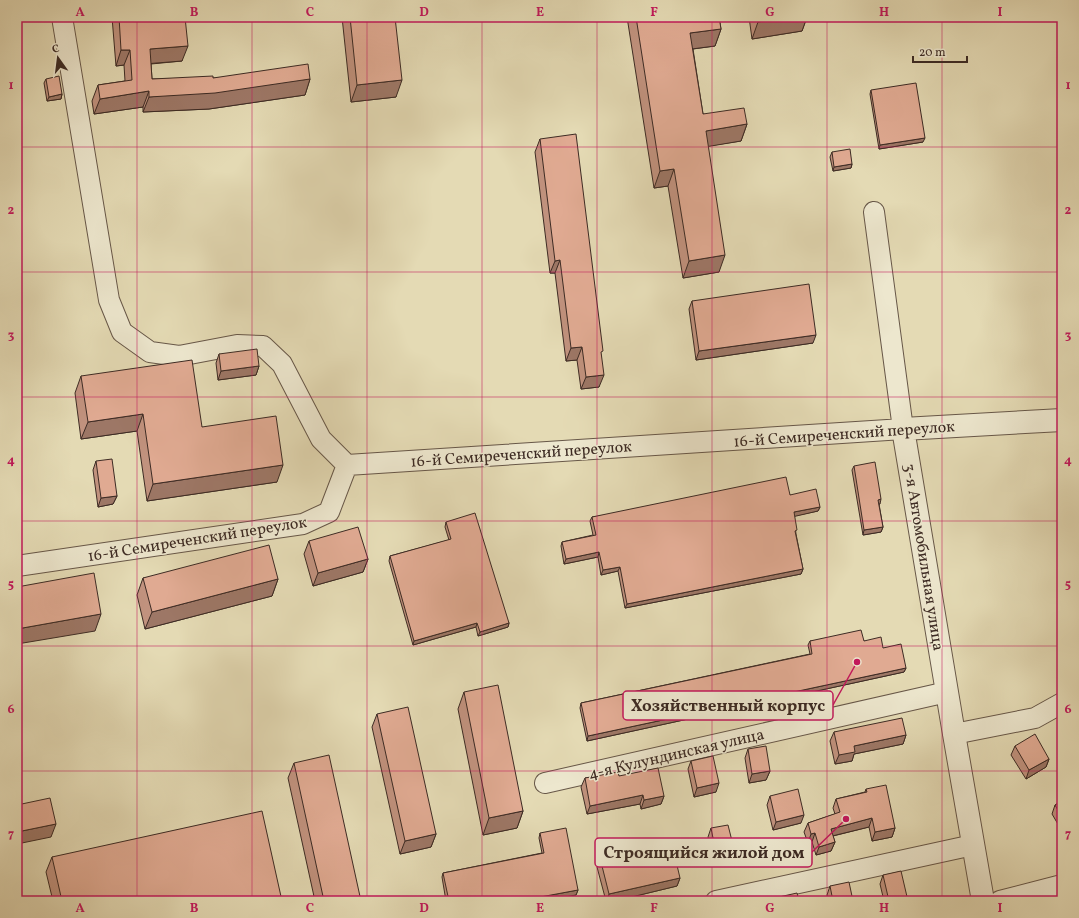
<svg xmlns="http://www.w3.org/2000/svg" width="1079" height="918" viewBox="0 0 1079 918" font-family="Vollkorn,serif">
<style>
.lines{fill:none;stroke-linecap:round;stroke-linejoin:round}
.minor-casing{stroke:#675748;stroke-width:22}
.tertiary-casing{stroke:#675748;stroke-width:24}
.minor{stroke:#ede7ce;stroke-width:20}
.tertiary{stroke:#ede7ce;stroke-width:22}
.wall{fill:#c1927e;stroke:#3d2b24}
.shaded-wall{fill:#9d7766;stroke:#3d2b24}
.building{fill:#e0aa92;stroke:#3d2b24}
.grid{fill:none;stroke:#c2185b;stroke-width:1;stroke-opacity:0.55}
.labels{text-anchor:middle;stroke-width:3;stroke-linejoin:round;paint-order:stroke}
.street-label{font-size:16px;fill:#3d2b24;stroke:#ede7ce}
.leader{fill:none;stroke:#c2185b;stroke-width:1.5}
.callout-dot{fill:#c2185b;stroke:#ede7ce;stroke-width:1.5}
.callout{fill:#ede7ce;stroke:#c2185b;stroke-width:1.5}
.callout-label{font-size:17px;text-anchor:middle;font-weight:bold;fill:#3d2b24}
.neatline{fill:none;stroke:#c2185b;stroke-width:1.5}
.grid-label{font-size:13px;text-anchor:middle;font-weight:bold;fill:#c2185b}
</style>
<rect width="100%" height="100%" fill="#e4dab4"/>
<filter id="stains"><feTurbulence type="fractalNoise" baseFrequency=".005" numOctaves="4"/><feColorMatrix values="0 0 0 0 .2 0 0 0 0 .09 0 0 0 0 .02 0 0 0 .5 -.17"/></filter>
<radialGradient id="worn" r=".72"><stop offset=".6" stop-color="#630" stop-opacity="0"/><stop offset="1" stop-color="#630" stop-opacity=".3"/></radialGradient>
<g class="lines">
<defs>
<path id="minor" d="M62,17L109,300L122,332L150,352L179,356L237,345L263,346L282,364L321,439L347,465
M17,566L303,524L329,512L347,465L903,429L874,212
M954,734L1035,718L1062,703
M545,783L947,692
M716,901L973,845
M1000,901L1062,885"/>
<path id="tertiary" d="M983,901L954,734L903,429L1062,420"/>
</defs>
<use href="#minor" class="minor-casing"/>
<use href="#tertiary" class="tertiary-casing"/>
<use href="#minor" class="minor"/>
<use href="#tertiary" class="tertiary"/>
</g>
<path class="wall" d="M112,17H185L182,61L151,64L152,79L213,78L310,79L305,95L209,109L143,112V107L94,114L92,101L98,85L125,81L124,65L116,66Z
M342,17H395L396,97L351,102Z
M627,17H719L721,29L715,46L693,49L703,114L747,124L741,141L708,146L719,272L683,278L668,186L654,188Z
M749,17H807L802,31L752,39Z
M46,79L62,94L61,99L47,101L44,83Z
M871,90L923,142L879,149L870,94Z
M540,139L601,355L599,387L581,389L577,360L566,361L555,273H550L535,152Z
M832,152L852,164L851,168L833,171L830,157Z
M692,301L813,343L696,360L689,309Z
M219,354L259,366L256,375L218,380L216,363Z
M81,376L202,427L277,482L147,501L137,431L81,439L75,393Z
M96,461L117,496L113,504L98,507L93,470Z
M854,466L880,504H879L883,527L881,532L863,535L852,470Z
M790,495L820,507L818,511L794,516L796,534L803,569L801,574L625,608L618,571L601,575L598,557L564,564L561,546L562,542L593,535L590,521L592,517Z
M446,522L509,623L508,627L478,636L476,627L413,645L389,561L390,556L449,540L445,527Z
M309,541L368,559L363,572L313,586L304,554Z
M143,578L278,579L272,596L145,629L137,595Z
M810,641H864L883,648L906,668L904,672L587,741L580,708L581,703L810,654L808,645Z
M464,692L523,811L517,828L483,835L458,709Z
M377,714L436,834L431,847L400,854L372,727Z
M834,732L906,735L903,744L854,754L852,761L835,764L830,741Z
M1015,746L1049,759L1046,767L1026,779L1011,755Z
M748,749L770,771L766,780L749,783L745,758Z
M691,761L716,792L694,797L688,769Z
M294,763L361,901H315L288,778Z
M619,776L664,796L661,804L641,809L640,804L587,814L581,787L585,778Z
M866,789L895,828L892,837L872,841L869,827L833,836L835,842L831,851L816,855L812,842L808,843L804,832L808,823L835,814L833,808L836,799L865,792Z
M770,796L801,823L773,830L767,805Z
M1062,801V831L1052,814L1055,805Z
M711,828L734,849L730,858L713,861L708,837Z
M540,833L578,890L576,895L543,901H446L442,877L443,873L542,853L539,838Z
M52,857L282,901H53L46,872Z
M600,858L680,878L677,886L615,901H606L597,867Z
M883,875L908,901H884L880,884Z
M830,886L853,901H828L827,895Z"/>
<path class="shaded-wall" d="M789,17H807L802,31L752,39L758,22Z
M721,29L715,46L684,50L690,33Z
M188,46L182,61L144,64L150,49Z
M121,50H130L124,65L116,66Z
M310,79L305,95L209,109L143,112L149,97Z
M402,80L396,97L351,102L357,85Z
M149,91L143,107L94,114L100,99Z
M62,94L61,99L47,101L49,97Z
M747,124L741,141L699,148L706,131Z
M925,138L923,142L879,149L880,145Z
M852,164L851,168L833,171L834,167Z
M674,169L668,186L654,188L660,171Z
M725,255L719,272L683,278L689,261Z
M560,260L555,273H550L555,261Z
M816,335L813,343L696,360L699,351Z
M582,347L577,360L566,361L571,348Z
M259,366L256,375L218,380L221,371Z
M604,375L599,387L581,389L586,377Z
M143,414L137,431L81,439L88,422Z
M283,465L277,482L147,501L153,484Z
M117,496L113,504L98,507L101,498Z
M881,499L880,504H876L878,500Z
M820,507L818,511L792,517L794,512Z
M883,527L881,532L863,535L864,530Z
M599,552L598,557L564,564L566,559Z
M368,559L363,572L313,586L318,573Z
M620,567L618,571L601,575L603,570Z
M803,569L801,574L625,608L627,604Z
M278,579L272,596L145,629L152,612Z
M101,614L95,631L17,644V629Z
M477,623L476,627L413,645L414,641Z
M509,623L508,627L478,636L480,632Z
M906,668L904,672L587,741L588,736Z
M906,735L903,744L854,754L852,761L835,764L839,755L854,746Z
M1049,759L1046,767L1026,779L1029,770Z
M770,771L766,780L749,783L752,774Z
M719,783L716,792L694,797L697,788Z
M643,795L640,804L587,814L590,806Z
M664,796L661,804L641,809L644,800Z
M523,811L517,828L483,835L489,818Z
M804,815L801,823L773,830L776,822Z
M872,818L869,827L828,837L831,829Z
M56,824L51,837L17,844V832Z
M895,828L892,837L872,841L875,832Z
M815,833L812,842L808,843L811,834Z
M436,834L431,847L400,854L405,841Z
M835,842L831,851L816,855L819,847Z
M734,849L730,858L713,861L716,853Z
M680,878L677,886L615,901H607L609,894Z
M578,890L576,895L543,901H534L535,898Z"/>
<path class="building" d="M119,17H185L188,46L150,49L152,79L213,76V78L308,64L310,79L215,93L149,97V91L100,99L98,85L132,80L130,50H121Z
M350,17H395L402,80L357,85Z
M636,17H719L721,29L690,33L703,114L744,108L747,124L706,131L725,255L689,261L674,169L660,171Z
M758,17H789L758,22Z
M59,76L62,94L49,97L46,79Z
M916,83L925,138L880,145L871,90Z
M576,134L603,351L601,352L604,375L586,377L582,347L571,348L560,260L555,261L540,139Z
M850,149L852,164L834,167L832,152Z
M809,284L816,335L699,351L692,301Z
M257,349L259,366L221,371L219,354Z
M192,360L202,427L276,416L283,465L153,484L143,414L88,422L81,376Z
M112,459L117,496L101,498L96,461Z
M875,462L881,499L878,500L883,527L864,530L854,466Z
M786,477L790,495L816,489L820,507L794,512L797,530L795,531L803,569L627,604L620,567L603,570L599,552L566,559L562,542L596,535L592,517Z
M475,513L509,623L480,632L477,623L414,641L390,556L451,539L446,522Z
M358,527L368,559L318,573L309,541Z
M269,545L278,579L152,612L143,578Z
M94,573L101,614L17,629V587Z
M861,630L864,641L881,637L883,648L901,644L906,668L588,736L581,703L812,654L810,641Z
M498,685L523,811L489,818L464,692Z
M408,707L436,834L405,841L377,714Z
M902,718L906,735L854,746L855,752L839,755L834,732Z
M1035,734L1049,759L1029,770L1015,746Z
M766,746L770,771L752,774L748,749Z
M329,755L361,901H324L294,763Z
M713,756L719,783L697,788L691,761Z
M658,768L664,796L644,800L643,795L590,806L585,778L618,772L619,776Z
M886,785L895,828L875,832L872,818L831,829L835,842L819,847L815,833L811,834L808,823L840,812L836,799L867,792L866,789Z
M798,789L804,815L776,822L770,796Z
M50,798L56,824L17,832V805Z
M1062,801V817L1055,805Z
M262,811L282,901H62L52,857Z
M728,825L734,849L716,853L711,828Z
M566,828L578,890L535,898V901H449L443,873L544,853L540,833Z
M671,840L680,878L609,894L600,858Z
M901,871L908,901H889L883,875Z
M849,882L853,901H833L830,886Z
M797,893L799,901H780L779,897Z"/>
<path class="grid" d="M137,17V901M252,17V901M367,17V901M482,17V901M597,17V901M712,17V901M827,17V901M942,17V901M17,147H1062M17,272H1062M17,397H1062M17,521H1062M17,646H1062M17,771H1062"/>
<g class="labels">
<g class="street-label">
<text transform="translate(844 433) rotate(-4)" y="6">16-й Семиреченский переулок</text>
<text transform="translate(521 453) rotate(-4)" y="6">16-й Семиреченский переулок</text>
<text transform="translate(197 538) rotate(-9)" y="6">16-й Семиреченский переулок</text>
<text transform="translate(925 557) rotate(81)" y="6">3-я Автомобильная улица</text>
<text transform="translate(676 753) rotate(-13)" y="6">4-я Кулундинская улица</text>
</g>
</g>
<path class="leader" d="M857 662L833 705M846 819L812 852"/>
<g class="callout-dot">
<circle cx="857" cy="662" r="4"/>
<circle cx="846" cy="819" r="4"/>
</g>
<g class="callout">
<rect x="623" y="691" width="210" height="29" rx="4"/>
<rect x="595" y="838" width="217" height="29" rx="4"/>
</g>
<g class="callout-label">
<text x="728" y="711">Хозяйственный корпус</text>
<text x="704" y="858">Строящийся жилой дом</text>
</g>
<rect width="1079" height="918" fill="none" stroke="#e4dab4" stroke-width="44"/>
<g transform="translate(58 58) rotate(346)" stroke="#ede7ce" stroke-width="3" paint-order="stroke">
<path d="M0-3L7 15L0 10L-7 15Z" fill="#3d2b24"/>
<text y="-6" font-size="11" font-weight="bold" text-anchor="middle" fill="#3d2b24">С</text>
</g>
<path d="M913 56v6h54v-6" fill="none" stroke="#3d2b24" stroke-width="2"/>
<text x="919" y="56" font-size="12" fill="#3d2b24" stroke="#ede7ce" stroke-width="3" paint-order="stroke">20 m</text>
<rect x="22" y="22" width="1035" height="874" class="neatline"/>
<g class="grid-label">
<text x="80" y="16">A</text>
<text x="194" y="16">B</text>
<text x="310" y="16">C</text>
<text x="424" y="16">D</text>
<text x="540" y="16">E</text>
<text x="654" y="16">F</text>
<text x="770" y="16">G</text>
<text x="884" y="16">H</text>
<text x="1000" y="16">I</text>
<text x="11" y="89">1</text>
<text x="1068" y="89">1</text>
<text x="11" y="214">2</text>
<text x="1068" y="214">2</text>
<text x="11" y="339">3</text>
<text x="1068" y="339">3</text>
<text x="11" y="464">4</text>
<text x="1068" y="464">4</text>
<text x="11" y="588">5</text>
<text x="1068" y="588">5</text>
<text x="11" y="713">6</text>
<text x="1068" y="713">6</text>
<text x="11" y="838">7</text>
<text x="1068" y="838">7</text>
<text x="80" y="912">A</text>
<text x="194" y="912">B</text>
<text x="310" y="912">C</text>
<text x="424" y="912">D</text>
<text x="540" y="912">E</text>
<text x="654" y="912">F</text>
<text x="770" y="912">G</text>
<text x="884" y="912">H</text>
<text x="1000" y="912">I</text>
</g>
<rect width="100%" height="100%" filter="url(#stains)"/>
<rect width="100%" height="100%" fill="url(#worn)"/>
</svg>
